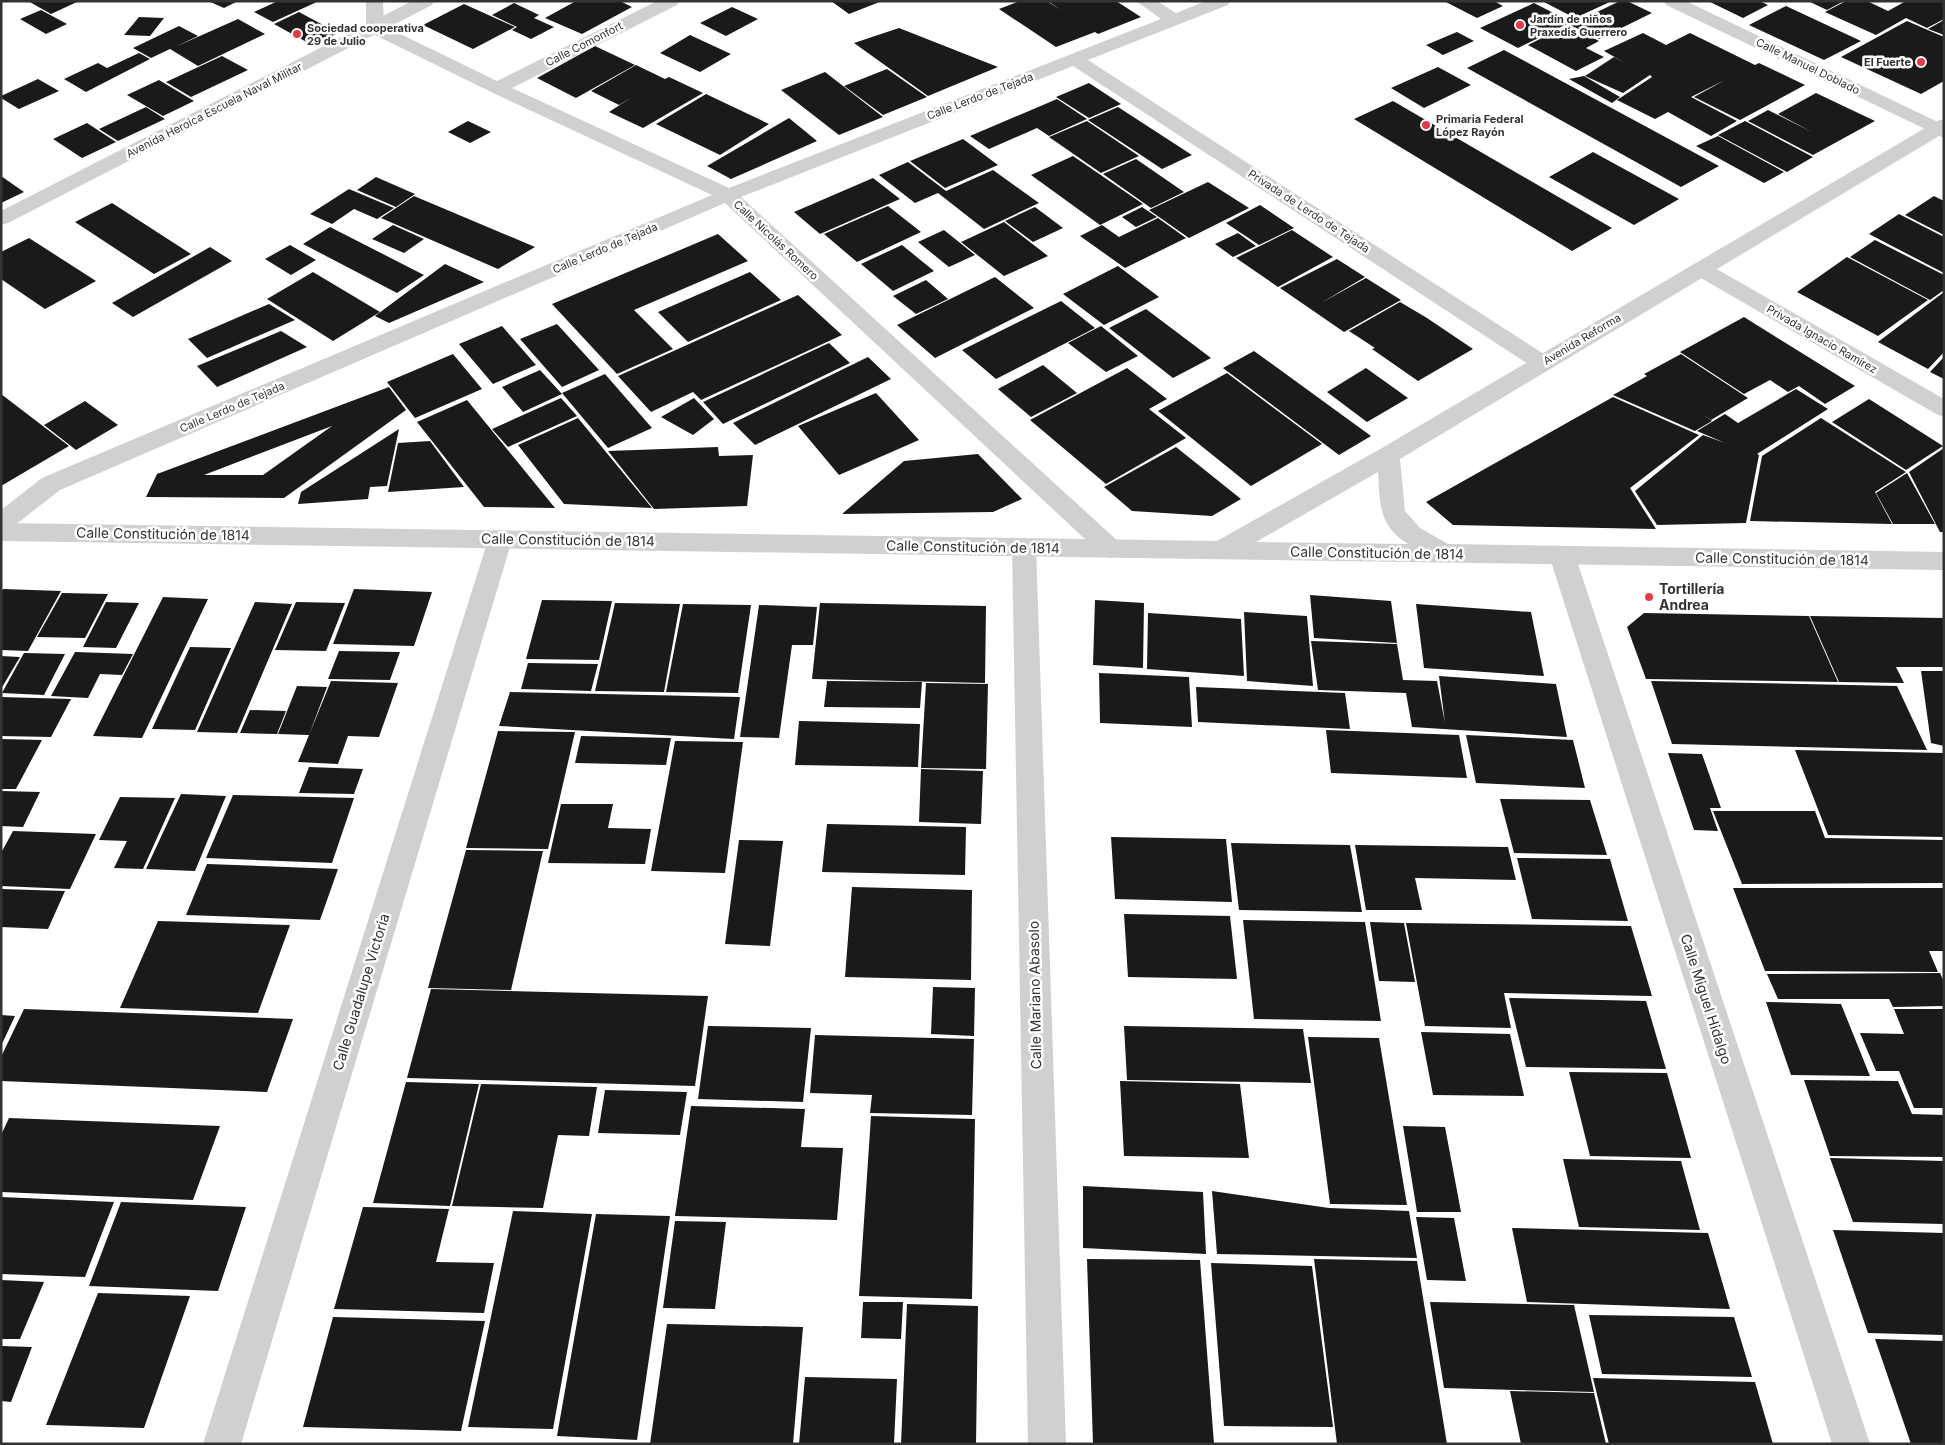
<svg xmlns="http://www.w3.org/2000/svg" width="1945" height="1445" viewBox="0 0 1945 1445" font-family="Inter,sans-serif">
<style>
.building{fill:#1a1a1a;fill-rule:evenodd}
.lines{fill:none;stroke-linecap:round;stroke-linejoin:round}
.minor{fill:#d0d0d0;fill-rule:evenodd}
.tertiary{fill:#d0d0d0;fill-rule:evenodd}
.poi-dot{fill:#e63946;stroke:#fff;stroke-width:2}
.labels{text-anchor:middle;stroke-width:5;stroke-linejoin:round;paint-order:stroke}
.far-poi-label{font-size:11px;font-weight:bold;fill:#333;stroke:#fff;text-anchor:start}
.far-street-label{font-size:11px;fill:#333;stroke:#fff}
.street-label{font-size:14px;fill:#333;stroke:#fff}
.poi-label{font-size:14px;font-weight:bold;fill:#333;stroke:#fff;text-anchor:start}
</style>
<rect width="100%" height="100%" fill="#fff"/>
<path class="building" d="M28,1H79L51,14Z
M208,1H238L224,8Z
M278,1H319L273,22L254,12Z
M576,1H620L632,7L582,34L545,18Z
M831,1H882L849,14Z
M1020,1H1047L1061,10L1048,1H1116L1141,17L1098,34L1095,32L1056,47L999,9Z
M1444,1H1494L1503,6L1477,18Z
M1542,1H1612L1575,18Z
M1620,1H1627L1652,13L1599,39L1570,25Z
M1708,1H1759L1768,5L1743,18Z
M1808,1H1844L1827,10Z
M1846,1H1867L1888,11L1906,1H1944V19L1927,28L1906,18L1876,35L1825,12Z
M514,3L539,15L534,18L554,27L531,39L512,30L517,27L492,15Z
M1534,3L1571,22L1518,48L1480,28Z
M464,4L515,27L473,49L423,25Z
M1786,6L1861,41L1824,60L1749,25Z
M732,7L758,19L726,36L700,23Z
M41,10L67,24L46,34L20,19Z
M299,12L338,33L312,45L274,24Z
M139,17L164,18L150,36L124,35Z
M238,19L265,34L198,66L170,49L151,58L133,48L179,26L198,36L175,47Z
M1944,20V35L1928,29Z
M1907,21L1944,37V81L1921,94L1841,57Z
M1568,25L1599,41L1586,48L1604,57L1576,71L1528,45Z
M899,28L998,67L928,96L854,43Z
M1457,32L1474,41L1443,55L1426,45Z
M1643,33L1666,45L1690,33L1755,65L1759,63L1805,85L1740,120L1694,97L1725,80L1691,97L1737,121L1711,136L1668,112L1655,119L1617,100L1652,77L1650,75L1623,93L1585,76L1614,57L1627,64L1604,51Z
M690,35L731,54L700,72L660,53Z
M595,46L635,65L576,98L537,78Z
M1504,50L1719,166L1681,187L1467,68Z
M139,53L150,59L86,92L64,79L98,63L107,68Z
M222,56L248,70L191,97L166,82Z
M636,65L665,79L669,77L703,93L643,128L609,112L632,97L619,105L591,91Z
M1438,67L1471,85L1424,108L1391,88Z
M887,69L927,97L883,115L844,86Z
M825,72L883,117L839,135L781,90Z
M1584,76L1620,97L1612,103L1569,79Z
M38,79L59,91L19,109L1,98V96Z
M159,80L194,101L163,116L127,95Z
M1089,83L1121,104L1089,118L1056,97Z
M1816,93L1875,121L1813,155L1748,121L1768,110L1812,132L1778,114Z
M706,94L769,124L720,155L656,124Z
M1057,99L1087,119L1049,136L1037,128L989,149L970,136Z
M1393,101L1612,228L1572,251L1354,119Z
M146,107L165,119L118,141L99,129Z
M1118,107L1192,155L1162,169L1088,120Z
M789,118L817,141L731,179L707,166Z
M468,121L491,132L470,143L448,132Z
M1087,121L1139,156L1101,173L1049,137Z
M1745,121L1813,157L1787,172L1718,135Z
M87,123L116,142L82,158L53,139Z
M1718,136L1784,172L1764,183L1696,146Z
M963,139L998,165L945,188L910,161Z
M1593,152L1679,199L1634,225L1549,177Z
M1073,156L1143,204L1100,225L1031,175Z
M1136,159L1184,192L1151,208L1103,174Z
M908,162L946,191L993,170L1039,203L984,229L938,193L915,203L879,175Z
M1,176L24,192L1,203Z
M376,177L415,194L396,207L357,190Z
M873,178L900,199L820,234L794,212Z
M1208,182L1249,208L1189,238L1149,210Z
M349,189L394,208L377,219L354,209L332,224L310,214Z
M414,196L535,247L498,269L381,218Z
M1934,196L1944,201V235L1905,215Z
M112,203L191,254L154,274L75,222Z
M1260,205L1294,228L1259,245L1226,223Z
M888,206L921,232L857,262L824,234Z
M1035,207L1063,228L1033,242L1005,221Z
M1142,207L1157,217L1136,227L1122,217Z
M1899,214L1944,237V273L1869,234Z
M1158,218L1186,238L1125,268L1080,236L1102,225L1119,237Z
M1004,222L1048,256L1004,276L961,242Z
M393,225L424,239L404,253L372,239Z
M330,227L424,275L397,293L303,244Z
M944,230L975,255L949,267L918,242Z
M1292,230L1333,257L1278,287L1236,258Z
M1238,233L1256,246L1233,257L1215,244Z
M718,234L748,261L634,310L673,349L617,374L552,304Z
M29,238L96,281L45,309L1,279V252Z
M1875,240L1944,275V290L1930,300L1850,257Z
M290,245L316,260L291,275L265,259Z
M902,245L934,271L893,291L861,264Z
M210,247L232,261L133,317L112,303Z
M1847,257L1928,300L1878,336L1797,292Z
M1337,259L1365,277L1321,303L1366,278L1401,300L1344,332L1280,288Z
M445,264L484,282L389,323L375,316Z
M1118,266L1159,297L1104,325L1063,294Z
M313,272L380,312L333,341L267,299Z
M750,272L781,300L688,342L658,312Z
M995,277L1034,308L935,358L897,325Z
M926,280L948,299L916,314L893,296Z
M1944,292V352L1928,369L1878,342Z
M798,295L842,335L701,400L693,392L651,412L618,376Z
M1061,301L1095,328L996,379L962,350Z
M1400,302L1427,318L1473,349L1418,381L1372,349L1375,348L1349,331Z
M269,304L295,320L207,358L188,339Z
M1146,309L1211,358L1173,378L1109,328Z
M1744,317L1855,386L1825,404L1799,386L1788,392L1770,380L1744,394L1680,352Z
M557,324L599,370L562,387L520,339Z
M502,326L536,365L493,384L459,344Z
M1101,326L1138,356L1106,372L1068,343Z
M281,331L307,347L217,387L197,366Z
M829,343L850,363L723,424L703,402Z
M1254,351L1371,436L1339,455L1223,368Z
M453,354L482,389L415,418L387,382Z
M1681,354L1748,398L1711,420L1701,413L1712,421L1695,431L1613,395L1647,376L1644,374Z
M868,357L891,379L755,445L733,423Z
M1944,357V379L1930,372Z
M1043,365L1077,393L1031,417L998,389Z
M1127,368L1167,399L1149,409L1186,438L1106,484L1030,420Z
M1366,368L1408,398L1367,422L1327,392Z
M540,370L562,394L523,412L502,387Z
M1227,373L1322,444L1251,486L1158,411Z
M605,374L652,428L608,448L562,393Z
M389,387L406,410L284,498L146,497L157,474ZM332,426L263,475H204Z
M1796,389L1828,409L1757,454L1759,455L1746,523L1657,525L1635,491L1703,435L1725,443L1697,431L1725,414L1738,423Z
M876,393L919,440L839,475L798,426Z
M1,394L69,446L1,486Z
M1613,397L1699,435L1630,488L1656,529L1453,525L1426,502Z
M561,398L577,416L508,447L492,429Z
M694,398L714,419L693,435L661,417Z
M1869,399L1943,446L1906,470L1832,422Z
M467,400L555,508L484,507L417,422Z
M85,401L118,425L76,450L44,425Z
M578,418L652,508L564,504L518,445Z
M1821,418L1906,472L1875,492L1892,524L1750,521L1762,456Z
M399,429L387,486L370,487L368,499L298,504L301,492Z
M430,441L464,487L388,492L398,443Z
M718,447L719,456L753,455L747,506L654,509L608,451Z
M1176,447L1241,499L1212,516L1132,511L1104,487Z
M1944,448V532H1940L1909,472Z
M978,454L1022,499L993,512L842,514L904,461Z
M1907,473L1935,524H1893L1876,493Z
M3,589L61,591L28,651L1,650V593Z
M354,589L432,592L414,646L333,644Z
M62,593L108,594L85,638L37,637Z
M1310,595L1391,601L1397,643L1314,638Z
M163,597L208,599L142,738L93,736Z
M542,600L612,601L599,660L526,659Z
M1095,600L1144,603L1143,668L1093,665Z
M106,602L139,603L116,648L83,647Z
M255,602L292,604L237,733L197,732Z
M296,602L345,603L326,651L275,650Z
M615,603L680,604L664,692L595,691Z
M820,603L986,606L985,683L812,679Z
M683,604L751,605L738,693L666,692Z
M1416,604L1531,612L1544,676L1424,668Z
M759,605L817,607L813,645H792L779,738L740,737Z
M1244,612L1307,616L1313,686L1247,681Z
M1148,613L1241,619L1244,676L1147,669Z
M1644,613L1809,616L1838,682L1646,679L1627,627Z
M1810,616L1944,618V667H1896L1904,683L1839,682Z
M1311,641L1397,644L1403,680L1437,681L1445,723L1439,676L1556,684L1567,737L1412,727L1406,693L1318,690Z
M190,647L231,648L195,730L152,729Z
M339,651L400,652L390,680L328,679Z
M75,652L133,654L122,675L100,674L88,698L51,696Z
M24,653L65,654L44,695L2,693Z
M1,656L20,657L1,689Z
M528,663L598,664L591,691L521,689Z
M1921,671H1944V746L1931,743Z
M1099,673L1189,677L1192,727L1100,723Z
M331,681L398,683L379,737L348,736L338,764L298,762Z
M827,681L922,682L920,708L824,707Z
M1651,681L1897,686L1927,750L1672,744Z
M926,683L988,684L986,769L921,768Z
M297,686L327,687L309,735L278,734Z
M1196,687L1345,693L1350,729L1198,722Z
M510,692L740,697L734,739L499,726Z
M1,697L71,699L51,737L1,736Z
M250,710L286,711L277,734L240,733Z
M799,721L920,724L918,767L795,765Z
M1326,730L1459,735L1467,778L1331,773Z
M498,731L575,732L548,849L466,848Z
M1466,735L1573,740L1585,788L1476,783Z
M581,736L671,738L666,765L575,763Z
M1,739L42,740L16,789H1Z
M675,741L743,742L725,873L651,871Z
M1795,750L1944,753V837L1828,835Z
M1668,753L1702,754L1721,808H1710L1718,831L1694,830Z
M309,767L363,769L354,794L299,793Z
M921,769L983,771L981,824L919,822Z
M1,791L40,792L23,827L1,826Z
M181,794L226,796L195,871L146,869Z
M233,795L354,798L332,863L206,858Z
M120,797L175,798L143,869L114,868L127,841L99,840Z
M1500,799L1590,800L1607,855L1514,853Z
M561,804H613L608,828L651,829L645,864L548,863Z
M1713,811H1815L1825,838L1944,840V883L1742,884Z
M827,824L966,827L965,875L822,872Z
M13,831L96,834L70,889L1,886V853Z
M1111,837L1226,839L1232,902L1115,899Z
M739,840L783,841L770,946L725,944Z
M1231,843L1350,845L1362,912L1239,910Z
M1355,845L1508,847L1516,880L1415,878L1422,910H1366Z
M466,850L543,851L511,990L428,988Z
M1517,858L1610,859L1628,921L1532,919Z
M207,864L338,869L320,920L186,915Z
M852,887L972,890L971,980L845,977Z
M1733,888H1944V951H1929L1938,972L1765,971Z
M1,889L65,891L48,929L1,927Z
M1124,914L1230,916L1237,979L1128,977Z
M1243,920L1365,922L1381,1021L1254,1019Z
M158,921L290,925L258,1013L120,1008Z
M1370,922L1404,923L1415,982L1379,981Z
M1406,923L1631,926L1652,996L1504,993L1511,1028L1425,1026Z
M1940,973L1944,982V1006L1893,1007L1889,999H1778L1767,974Z
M933,987L975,988L974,1036L931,1034Z
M431,989L708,996L695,1086L407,1078Z
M1509,998L1646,1001L1666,1069L1526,1067Z
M1766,1002L1841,1004L1870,1076L1791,1075Z
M24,1009L293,1019L267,1092L1,1081V1057Z
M1894,1009H1944V1108H1914L1899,1071H1876L1860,1033L1904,1034Z
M1,1015L15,1016L1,1046Z
M708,1026L811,1028L803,1102L698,1099Z
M1124,1026L1303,1029L1311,1083L1127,1080Z
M1421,1032L1510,1034L1524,1096L1433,1095Z
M815,1035L974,1039L972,1115L870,1113L872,1095L810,1093Z
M1308,1037L1379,1038L1407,1205L1330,1204Z
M1569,1072L1667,1073L1691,1158L1590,1156Z
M1804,1080L1898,1081L1912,1114L1944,1115V1157L1830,1156Z
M1120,1081L1240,1084L1249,1158L1124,1156Z
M406,1082L479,1084L450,1206L373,1203Z
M481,1084L597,1087L589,1136L558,1135L543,1208L452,1206Z
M605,1090L687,1092L680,1135L598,1133Z
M691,1106L805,1109L801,1147L843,1148L837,1220L675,1216Z
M871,1116L975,1119L972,1299L859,1296Z
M9,1118L220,1126L193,1200L1,1192V1135Z
M1403,1126L1445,1127L1461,1212H1417Z
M1830,1158L1944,1161V1224L1853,1222Z
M1563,1159L1681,1161L1700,1230L1579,1227Z
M1083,1186L1203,1192L1206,1254L1083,1248Z
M1212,1191L1329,1208L1409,1211L1417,1258L1217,1254Z
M1,1197L114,1202L85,1277L1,1274Z
M121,1202L246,1207L218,1291L89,1286Z
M363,1207L449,1209L436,1262L494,1263L484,1313L334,1309Z
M513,1211L592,1214L553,1429L468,1427Z
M596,1214L670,1216L637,1440L557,1436Z
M1416,1217L1454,1218L1466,1281L1427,1280Z
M675,1221L726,1222L715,1309L663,1308Z
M1512,1228L1708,1233L1730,1309L1527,1302Z
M1833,1230L1944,1233V1335L1868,1333Z
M1087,1259L1200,1260L1214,1444H1093Z
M1314,1259L1417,1261L1447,1444H1337Z
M1211,1263L1312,1266L1333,1427L1224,1426Z
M1,1280L44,1282L20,1339H1Z
M98,1293L190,1296L144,1428L46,1425Z
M863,1302H903L901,1339L861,1338Z
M1430,1302L1574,1305L1594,1392L1444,1388Z
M907,1304L978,1306L976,1444H901Z
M1589,1315L1734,1317L1752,1377L1602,1374Z
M333,1317L485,1321L461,1431L303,1427Z
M667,1324L803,1327L793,1444H650Z
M1875,1339L1944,1341V1444H1911Z
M1,1346L32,1347L11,1402L1,1401Z
M805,1377L897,1379L894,1444H799Z
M1593,1378L1755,1382L1773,1444H1609Z
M1510,1391L1594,1393L1606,1444H1521Z"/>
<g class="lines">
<path class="minor" d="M366,1H383L384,26L497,81L657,1H679L677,5L512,88L729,188L1161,19L1136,1H1157L1176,13L1206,1H1230L1228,5L1088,60L1550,358L1553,363L1550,368L1542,370L1534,368L1073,66L741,197L1120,543L1123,549L1120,555L1111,558L1102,555L725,203L60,490L10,529L1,532V510L42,478L712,195L491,92L369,32L366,28Z
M1664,1H1686L1944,125V138L1666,5Z
M1701,263L1708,264L1944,399V417L1936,414L1694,274L1691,269L1694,264Z
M500,531L509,534L512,540L241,1444H203L488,540L491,534Z
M1024,538L1033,541L1036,547L1066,1444H1028L1012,547L1015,541Z
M1562,546L1571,548L1575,555L1870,1444H1832L1549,555L1553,548Z"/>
<path class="tertiary" d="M412,1H434L432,5L8,223L1,225V211Z
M1944,119V133L1400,459L1405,511L1420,528L1448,544L1944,552V570L1,541V523L1217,541L1380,449L1937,121ZM1378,472C1380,502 1378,526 1408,544L1256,542Z"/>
</g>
<g class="poi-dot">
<circle cx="1520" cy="25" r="5"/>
<circle cx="297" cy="34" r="5"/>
<circle cx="1921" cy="62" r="5"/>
<circle cx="1426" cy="125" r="5"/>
<circle cx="1649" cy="597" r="5"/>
</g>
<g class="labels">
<g class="far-poi-label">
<text x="1530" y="23">Jardín de niños<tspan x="1530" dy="13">Praxedis Guerrero</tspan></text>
<text x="307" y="32">Sociedad cooperativa<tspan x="307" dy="13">29 de Julio</tspan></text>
<text x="1911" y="66" text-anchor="end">El Fuerte</text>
<text x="1436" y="123">Primaria Federal<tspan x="1436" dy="13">López Rayón</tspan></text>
</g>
<g class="far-street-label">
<text transform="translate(584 44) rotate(-27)" y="4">Calle Comonfort</text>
<text transform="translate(1808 66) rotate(26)" y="4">Calle Manuel Doblado</text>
<text transform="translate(980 96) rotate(-21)" y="4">Calle Lerdo de Tejada</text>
<text transform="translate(214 110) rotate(-27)" y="4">Avenida Heroica Escuela Naval Militar</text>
<text transform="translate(1309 211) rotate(33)" y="4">Privada de Lerdo de Tejada</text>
<text transform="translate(776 240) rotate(43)" y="4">Calle Nicolás Romero</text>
<text transform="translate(605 248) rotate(-23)" y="4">Calle Lerdo de Tejada</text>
<text transform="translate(1582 339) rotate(-31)" y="4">Avenida Reforma</text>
<text transform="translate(1822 339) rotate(30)" y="4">Privada Ignacio Ramírez</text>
<text transform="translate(232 407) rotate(-23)" y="4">Calle Lerdo de Tejada</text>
</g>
<g class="street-label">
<text transform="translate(163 534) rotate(1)" y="5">Calle Constitución de 1814</text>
<text transform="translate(568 540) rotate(1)" y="5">Calle Constitución de 1814</text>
<text transform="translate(973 547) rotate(1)" y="5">Calle Constitución de 1814</text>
<text transform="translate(1377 553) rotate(1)" y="5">Calle Constitución de 1814</text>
<text transform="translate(1782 559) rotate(1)" y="5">Calle Constitución de 1814</text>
<text transform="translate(361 992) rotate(-73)" y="5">Calle Guadalupe Victoria</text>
<text transform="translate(1035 995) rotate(-91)" y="5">Calle Mariano Abasolo</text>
<text transform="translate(1706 999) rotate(72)" y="5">Calle Miguel Hidalgo</text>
</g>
<g class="poi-label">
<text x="1659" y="594">Tortillería<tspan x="1659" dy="16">Andrea</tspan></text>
</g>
</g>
<rect width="1945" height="1445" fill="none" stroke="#333333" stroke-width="5"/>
</svg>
